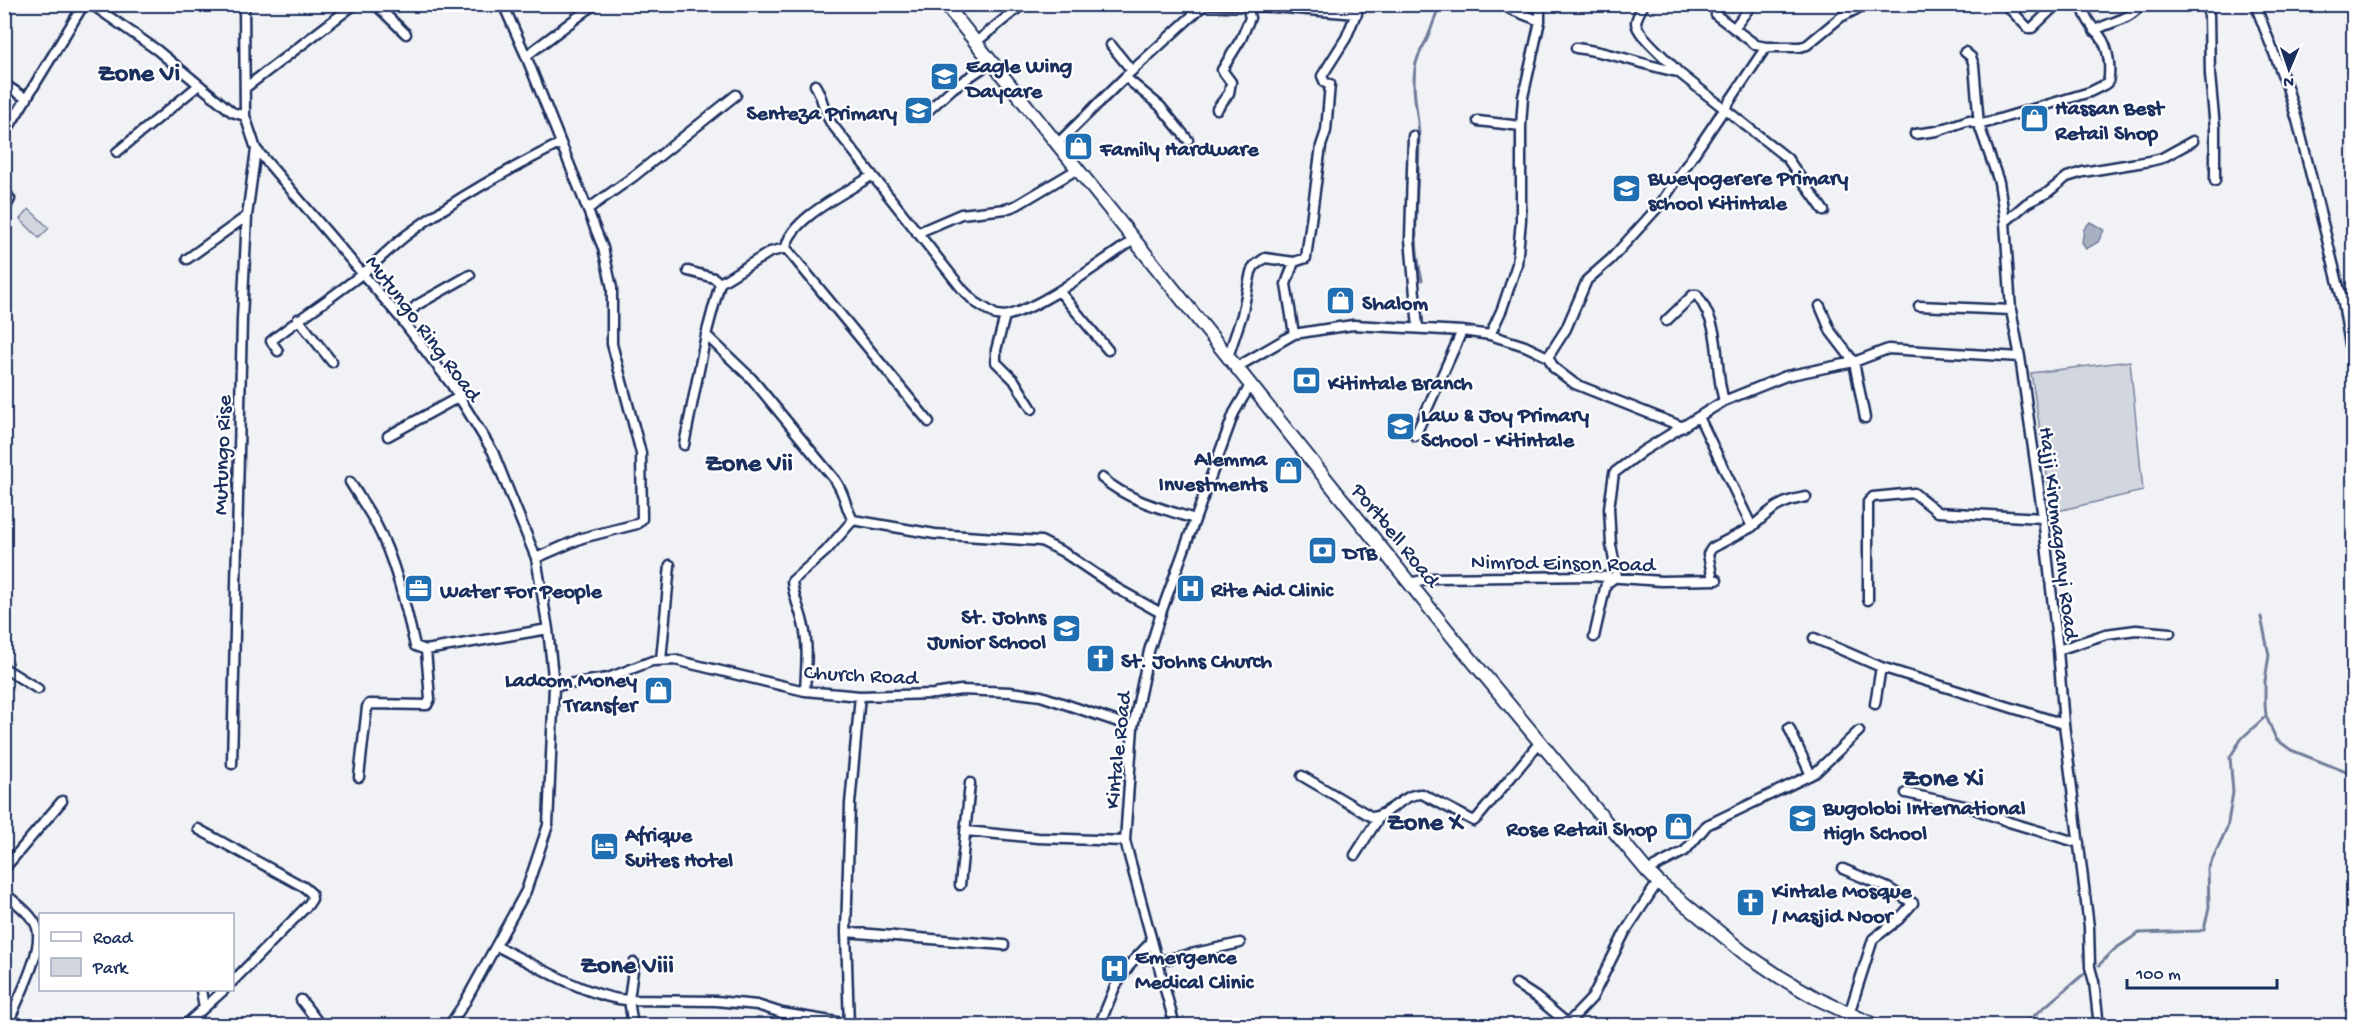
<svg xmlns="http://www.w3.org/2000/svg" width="2358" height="1030" viewBox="0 0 2358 1030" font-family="'Gochi Hand',sans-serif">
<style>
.green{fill:#d2d6df;stroke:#76829e;stroke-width:1.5}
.water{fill:#a8b0c2;stroke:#707c9a;stroke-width:1.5}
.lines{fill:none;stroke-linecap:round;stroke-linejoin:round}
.stream{stroke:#707c9a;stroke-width:3}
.minor-casing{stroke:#1b2f5e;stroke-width:13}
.secondary-casing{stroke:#1b2f5e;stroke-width:16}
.minor{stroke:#fff;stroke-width:8}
.secondary{stroke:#fff;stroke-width:12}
.labels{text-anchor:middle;stroke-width:4.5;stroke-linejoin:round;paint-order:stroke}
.poi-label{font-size:22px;font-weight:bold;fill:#1b2f5e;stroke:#fff;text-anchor:start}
.street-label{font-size:22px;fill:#1b2f5e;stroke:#fff}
.quarter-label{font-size:26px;font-weight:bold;fill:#1b2f5e;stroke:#fff}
</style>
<rect width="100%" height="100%" fill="#f1f2f5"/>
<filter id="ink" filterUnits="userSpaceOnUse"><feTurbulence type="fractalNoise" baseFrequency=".0167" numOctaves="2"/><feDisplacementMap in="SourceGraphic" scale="12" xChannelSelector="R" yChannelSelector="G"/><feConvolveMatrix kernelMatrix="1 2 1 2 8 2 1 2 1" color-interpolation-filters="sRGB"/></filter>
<g filter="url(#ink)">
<path class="green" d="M29,209L49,228L39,238L20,219Z
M2130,361L2143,491L2053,512L2031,373Z"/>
<path class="water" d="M2090,222L2104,230L2098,242L2086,249L2082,243L2084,229Z"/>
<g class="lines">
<path class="stream" d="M1422,280C1410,234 1419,189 1419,142C1420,118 1411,94 1415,69C1416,57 1422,49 1427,39C1432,28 1435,16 1440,4
M2261,617L2269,655L2265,681V704L2266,716L2276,739L2291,750L2354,775
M2099,965L2115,949L2139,933L2200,931L2204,929L2209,907L2208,869L2227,828L2230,811L2233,792L2230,757L2242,738L2266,716
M2022,1026L2085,973"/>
<defs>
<path id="minor" d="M91,4L157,50L232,112L245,116
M244,4L245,116L256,149L402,320L451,384L493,452L536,558L548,629L554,686L548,825L526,891L465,1002L449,1026
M375,4L406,34
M503,4L526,56L603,248L612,288V344L641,453L642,519L637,524L582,538L536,558
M1203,4L1247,5L1357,14
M1644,4C1641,10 1637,16 1636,22C1635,34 1669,60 1678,72L1787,158L1824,211
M2005,4L2028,28H2032L2057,4
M2205,4L2209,15L2210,75L2215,128V181
M2255,4L2287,87L2297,120L2343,303L2354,369
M1510,9L1540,21
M1716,15L1756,45L1766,47
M1735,27L1752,4
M2094,31C2110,21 2130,21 2141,4
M975,43L1023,4
M1111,45L1132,71
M1576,48C1611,52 1643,65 1678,72
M1965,52L1971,57L1974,65L1979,125L1999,182L2005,222L2011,310L2020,357L2043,518L2058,650L2064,724L2089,927L2090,967L2094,982L2099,1026
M526,56L595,4
M1125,77L1160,106L1188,140
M4,84L27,99
M815,85C823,97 823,111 831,123L963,290L975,302L996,315L1005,316
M245,88L355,4
M1217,109L1229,93L1231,82L1222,70L1241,39L1250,18L1247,5
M920,118L953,88L990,63
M1478,121L1521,126
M1915,134L1937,131L1969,120L1979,125L2090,92L2108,83C2111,69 2109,48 2100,36C2092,26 2086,20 2083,8L2079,4
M4,135L84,4
M1413,136L1410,239L1418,328
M1056,145L1125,77L1205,4
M117,152L199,85
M871,176C848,192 790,218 786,248L929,422
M4,189L10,199L4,211
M588,209L633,177L736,95
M2005,222L2027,203L2047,193L2067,177L2083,172L2150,161L2162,158L2193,141
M917,233L961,214L1006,209L1017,205L1076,170
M187,259L247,216
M1294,262L1286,284L1294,334
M688,271L714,278L720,283
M1059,291L1108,350
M1820,306L1831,332L1854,362L1865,418
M1919,306L2011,310
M4,315H5
M298,319L332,362
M402,320L417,305L470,275
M1666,321L1693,295H1697C1725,335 1712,359 1724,401
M706,335L752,379L835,480C845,493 845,507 853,520L935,534L1041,541L1063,552L1118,589L1161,613
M1490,335L1502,309L1517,264L1521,220V126L1523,97L1540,21V4
M278,351L271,341C301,317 333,297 363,273C378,261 392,246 408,234C456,198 508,170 561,143
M1228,357L1242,315L1251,272L1254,266L1265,258L1294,262L1306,258L1321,146L1326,131L1330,84L1325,83L1322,76L1346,38L1360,4
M1548,357L1566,329L1587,280L1611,259L1659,206L1766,47H1800L1807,45L1841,17L1867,4
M1237,367L1294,334L1319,330L1353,325L1462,331L1490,335L1525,346L1548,357L1554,368L1575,384L1683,427
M1032,409L1014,380L996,362V350L1005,316C1045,307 1098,263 1134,240
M1699,417L1752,527L1712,548L1708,554L1713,580
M388,436L459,397
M1415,436L1462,331
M684,445L706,335L720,283L770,252L786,248
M1102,478C1129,501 1163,509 1195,519
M350,482C358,495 367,508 375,522C395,560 405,603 415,646L426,650L548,629
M1752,527C1772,509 1778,502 1806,497
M1409,583L1432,578L1593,576L1661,581L1717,580
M1868,600V502L1873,497L1914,493L1938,512L2043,518
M1594,637L1606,584L1617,576L1611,545L1609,508L1614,473L1643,451L1724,401L1786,376L1854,362L1888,349L2020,357
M1814,638L1881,667L2064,724
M2058,650L2106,634L2136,630L2170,633
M661,660L670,565
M4,668L38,689
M554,686L608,678L652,661L675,660L805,691L860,696L934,694L961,690L1010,692L1041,696L1133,727
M805,691C806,669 809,645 803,623C800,609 793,596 792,581L826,551L853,520
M1875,704L1881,667
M1789,728L1811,775
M232,764L242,319L247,216L256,149
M1302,776L1372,817C1391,815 1403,793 1422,794L1474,821L1479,816L1540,742
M359,777L367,707L369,704L427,705L430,699L426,650
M1906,793L1969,807L2009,822L2079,843
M198,829L304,887L311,893L312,899L308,905L232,982
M966,831L1038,838L1125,841
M1355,855L1380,816
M4,869L62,801
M1843,869L1888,888L1913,903L1899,919L1873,939L1849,1014
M1647,871L1685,851L1707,825L1815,773L1859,731
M960,885L970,783
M4,893C15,902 28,911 35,923C48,945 16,1002 7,1026
M846,932L1004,945
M496,946C532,963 591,999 629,1000L633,1026
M1159,961L1240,943
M634,963L629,1000L716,1001L757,1005L782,1013L849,1024
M1516,984L1536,997L1567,1023L1570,1021L1592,998L1625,932L1658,882
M201,990L204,1008
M301,1000L321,1026
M184,1026L224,990
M849,1026L846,932L850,804L860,696
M1099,1026L1115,987L1131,963L1152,941
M1175,1026L1125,841L1133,727L1149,651L1161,613L1234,413L1251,384"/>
<path id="secondary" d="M945,4L1456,641L1647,871L1658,882L1743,952L1780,977L1816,998L1876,1026"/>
</defs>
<use href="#minor" class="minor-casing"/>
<use href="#secondary" class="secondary-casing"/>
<use href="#minor" class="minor"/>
<use href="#secondary" class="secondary"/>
</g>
</g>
<defs>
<symbol id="school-square" viewBox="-11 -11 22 22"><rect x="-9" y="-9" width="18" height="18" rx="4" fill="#1f6fb2" stroke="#fff"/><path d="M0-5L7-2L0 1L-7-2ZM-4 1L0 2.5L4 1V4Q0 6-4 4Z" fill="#fff"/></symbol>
<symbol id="shop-square" viewBox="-11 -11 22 22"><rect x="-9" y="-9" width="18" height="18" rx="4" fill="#1f6fb2" stroke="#fff"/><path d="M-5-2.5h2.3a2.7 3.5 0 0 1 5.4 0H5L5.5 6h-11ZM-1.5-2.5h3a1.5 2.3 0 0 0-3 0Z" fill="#fff"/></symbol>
<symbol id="bank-square" viewBox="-11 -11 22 22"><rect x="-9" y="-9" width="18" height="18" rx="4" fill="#1f6fb2" stroke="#fff"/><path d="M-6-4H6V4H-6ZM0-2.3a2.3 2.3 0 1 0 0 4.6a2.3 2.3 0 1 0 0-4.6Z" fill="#fff"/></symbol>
<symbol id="hospital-square" viewBox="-11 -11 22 22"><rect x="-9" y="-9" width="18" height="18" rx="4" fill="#1f6fb2" stroke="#fff"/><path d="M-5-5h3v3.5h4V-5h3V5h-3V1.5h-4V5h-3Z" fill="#fff"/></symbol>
<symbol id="office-square" viewBox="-11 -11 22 22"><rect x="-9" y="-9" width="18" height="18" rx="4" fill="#1f6fb2" stroke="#fff"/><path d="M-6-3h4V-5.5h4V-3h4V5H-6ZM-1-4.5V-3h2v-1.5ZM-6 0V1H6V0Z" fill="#fff"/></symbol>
<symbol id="church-square" viewBox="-11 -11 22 22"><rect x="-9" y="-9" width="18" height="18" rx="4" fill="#1f6fb2" stroke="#fff"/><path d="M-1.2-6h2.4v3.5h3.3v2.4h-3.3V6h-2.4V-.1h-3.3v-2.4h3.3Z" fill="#fff"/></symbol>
<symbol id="hotel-square" viewBox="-11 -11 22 22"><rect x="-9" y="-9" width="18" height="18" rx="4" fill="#1f6fb2" stroke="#fff"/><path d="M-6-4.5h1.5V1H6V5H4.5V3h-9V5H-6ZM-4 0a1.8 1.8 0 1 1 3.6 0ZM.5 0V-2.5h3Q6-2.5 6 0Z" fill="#fff"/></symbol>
</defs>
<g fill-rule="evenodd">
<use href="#school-square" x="928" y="60" width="33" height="33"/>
<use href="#school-square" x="902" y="94" width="33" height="33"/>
<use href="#shop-square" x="2018" y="102" width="33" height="33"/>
<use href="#shop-square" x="1062" y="130" width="33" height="33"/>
<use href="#school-square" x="1610" y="172" width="33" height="33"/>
<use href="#shop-square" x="1324" y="284" width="33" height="33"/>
<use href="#bank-square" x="1290" y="364" width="33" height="33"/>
<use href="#school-square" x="1384" y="410" width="33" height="33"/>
<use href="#shop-square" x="1272" y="454" width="33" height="33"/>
<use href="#bank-square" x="1306" y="534" width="33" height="33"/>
<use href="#hospital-square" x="1174" y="572" width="33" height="33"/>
<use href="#office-square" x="402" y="572" width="33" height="33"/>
<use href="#school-square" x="1050" y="612" width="33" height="33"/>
<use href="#church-square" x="1084" y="642" width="33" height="33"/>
<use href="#shop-square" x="642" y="674" width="33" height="33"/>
<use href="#school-square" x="1786" y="802" width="33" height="33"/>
<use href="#shop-square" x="1662" y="810" width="33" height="33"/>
<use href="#hotel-square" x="588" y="830" width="33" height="33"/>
<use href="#church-square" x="1734" y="886" width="33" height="33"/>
<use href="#hospital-square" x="1098" y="952" width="33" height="33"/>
</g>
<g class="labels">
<g class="poi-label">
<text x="966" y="72">Eagle Wing<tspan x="966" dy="25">Daycare</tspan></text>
<text x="2055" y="114">Hassan Best<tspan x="2055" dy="25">Retail Shop</tspan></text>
<text x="897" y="119" text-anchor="end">Senteza Primary</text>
<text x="1100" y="155">Family Hardware</text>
<text x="1648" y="184">Bweyogerere Primary<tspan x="1648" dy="25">school Kitintale</tspan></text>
<text x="1362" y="309">Shalom</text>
<text x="1328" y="389">Kitintale Branch</text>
<text x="1421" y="421">Law &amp; Joy Primary<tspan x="1421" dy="25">School - Kitintale</tspan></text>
<text x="1267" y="465" text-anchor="end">Alemma<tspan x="1267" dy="25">Investments</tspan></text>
<text x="1343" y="559">DTB</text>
<text x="1211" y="596">Rite Aid Clinic</text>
<text x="440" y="597">Water For People</text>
<text x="1046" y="623" text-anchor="end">St. Johns<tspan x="1046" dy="25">Junior School</tspan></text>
<text x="1121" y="667">St. Johns Church</text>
<text x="637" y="686" text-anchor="end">Ladcom Money<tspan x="637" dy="25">Transfer</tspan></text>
<text x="1823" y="814">Bugolobi International<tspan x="1823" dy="25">High School</tspan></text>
<text x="1657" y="835" text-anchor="end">Rose Retail Shop</text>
<text x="625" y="841">Afrique<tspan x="625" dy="25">Suites Hotel</tspan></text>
<text x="1772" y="897">Kintale Mosque<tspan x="1772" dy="25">/ Masjid Noor</tspan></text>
<text x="1135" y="963">Emergence<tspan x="1135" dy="25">Medical Clinic</tspan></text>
</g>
<g class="street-label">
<text transform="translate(425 327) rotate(53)" y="8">Mutungo Ring Road</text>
<text transform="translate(220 455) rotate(-88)" y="8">Mutungo Rise</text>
<text transform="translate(2061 533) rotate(83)" y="8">Hajji Kirumaganyi Road</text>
<text transform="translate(1397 534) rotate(51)" y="8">Portbell Road</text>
<text transform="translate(1563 561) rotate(1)" y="8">Nimrod Einson Road</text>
<text transform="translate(861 673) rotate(3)" y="8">Church Road</text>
<text transform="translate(1116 750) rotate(-84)" y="8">Kintale Road</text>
</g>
<g class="quarter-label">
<text x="139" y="80">Zone Vi</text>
<text x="749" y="470">Zone Vii</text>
<text x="1943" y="785">Zone Xi</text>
<text x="1425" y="829">Zone X</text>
<text x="627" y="972">Zone Viii</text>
</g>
</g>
<rect width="2358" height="1030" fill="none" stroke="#fff" stroke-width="24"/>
<rect x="12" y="12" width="2334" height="1006" fill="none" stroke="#1b2f5e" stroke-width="2" filter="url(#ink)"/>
<rect x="39" y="913" width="195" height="78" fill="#ffffff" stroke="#a4acbf" stroke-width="1.5"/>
<rect x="51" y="932" width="30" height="9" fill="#ffffff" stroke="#a4acbf" stroke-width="1.5"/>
<text x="93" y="943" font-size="18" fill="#1b2f5e">Road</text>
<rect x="51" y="958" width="30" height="18" fill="#d2d6df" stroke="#a4acbf" stroke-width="1.5"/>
<text x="93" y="973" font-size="18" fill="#1b2f5e">Park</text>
<g transform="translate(2289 69) rotate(182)" stroke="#ffffff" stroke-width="4.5" paint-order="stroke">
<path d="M0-4.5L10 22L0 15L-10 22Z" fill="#1b2f5e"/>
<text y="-9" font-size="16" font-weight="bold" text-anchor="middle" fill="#1b2f5e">N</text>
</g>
<path d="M2127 979v9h150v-9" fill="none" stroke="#1b2f5e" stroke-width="3"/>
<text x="2136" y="979" font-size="18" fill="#1b2f5e" stroke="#ffffff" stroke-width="4.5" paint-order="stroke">100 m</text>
</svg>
